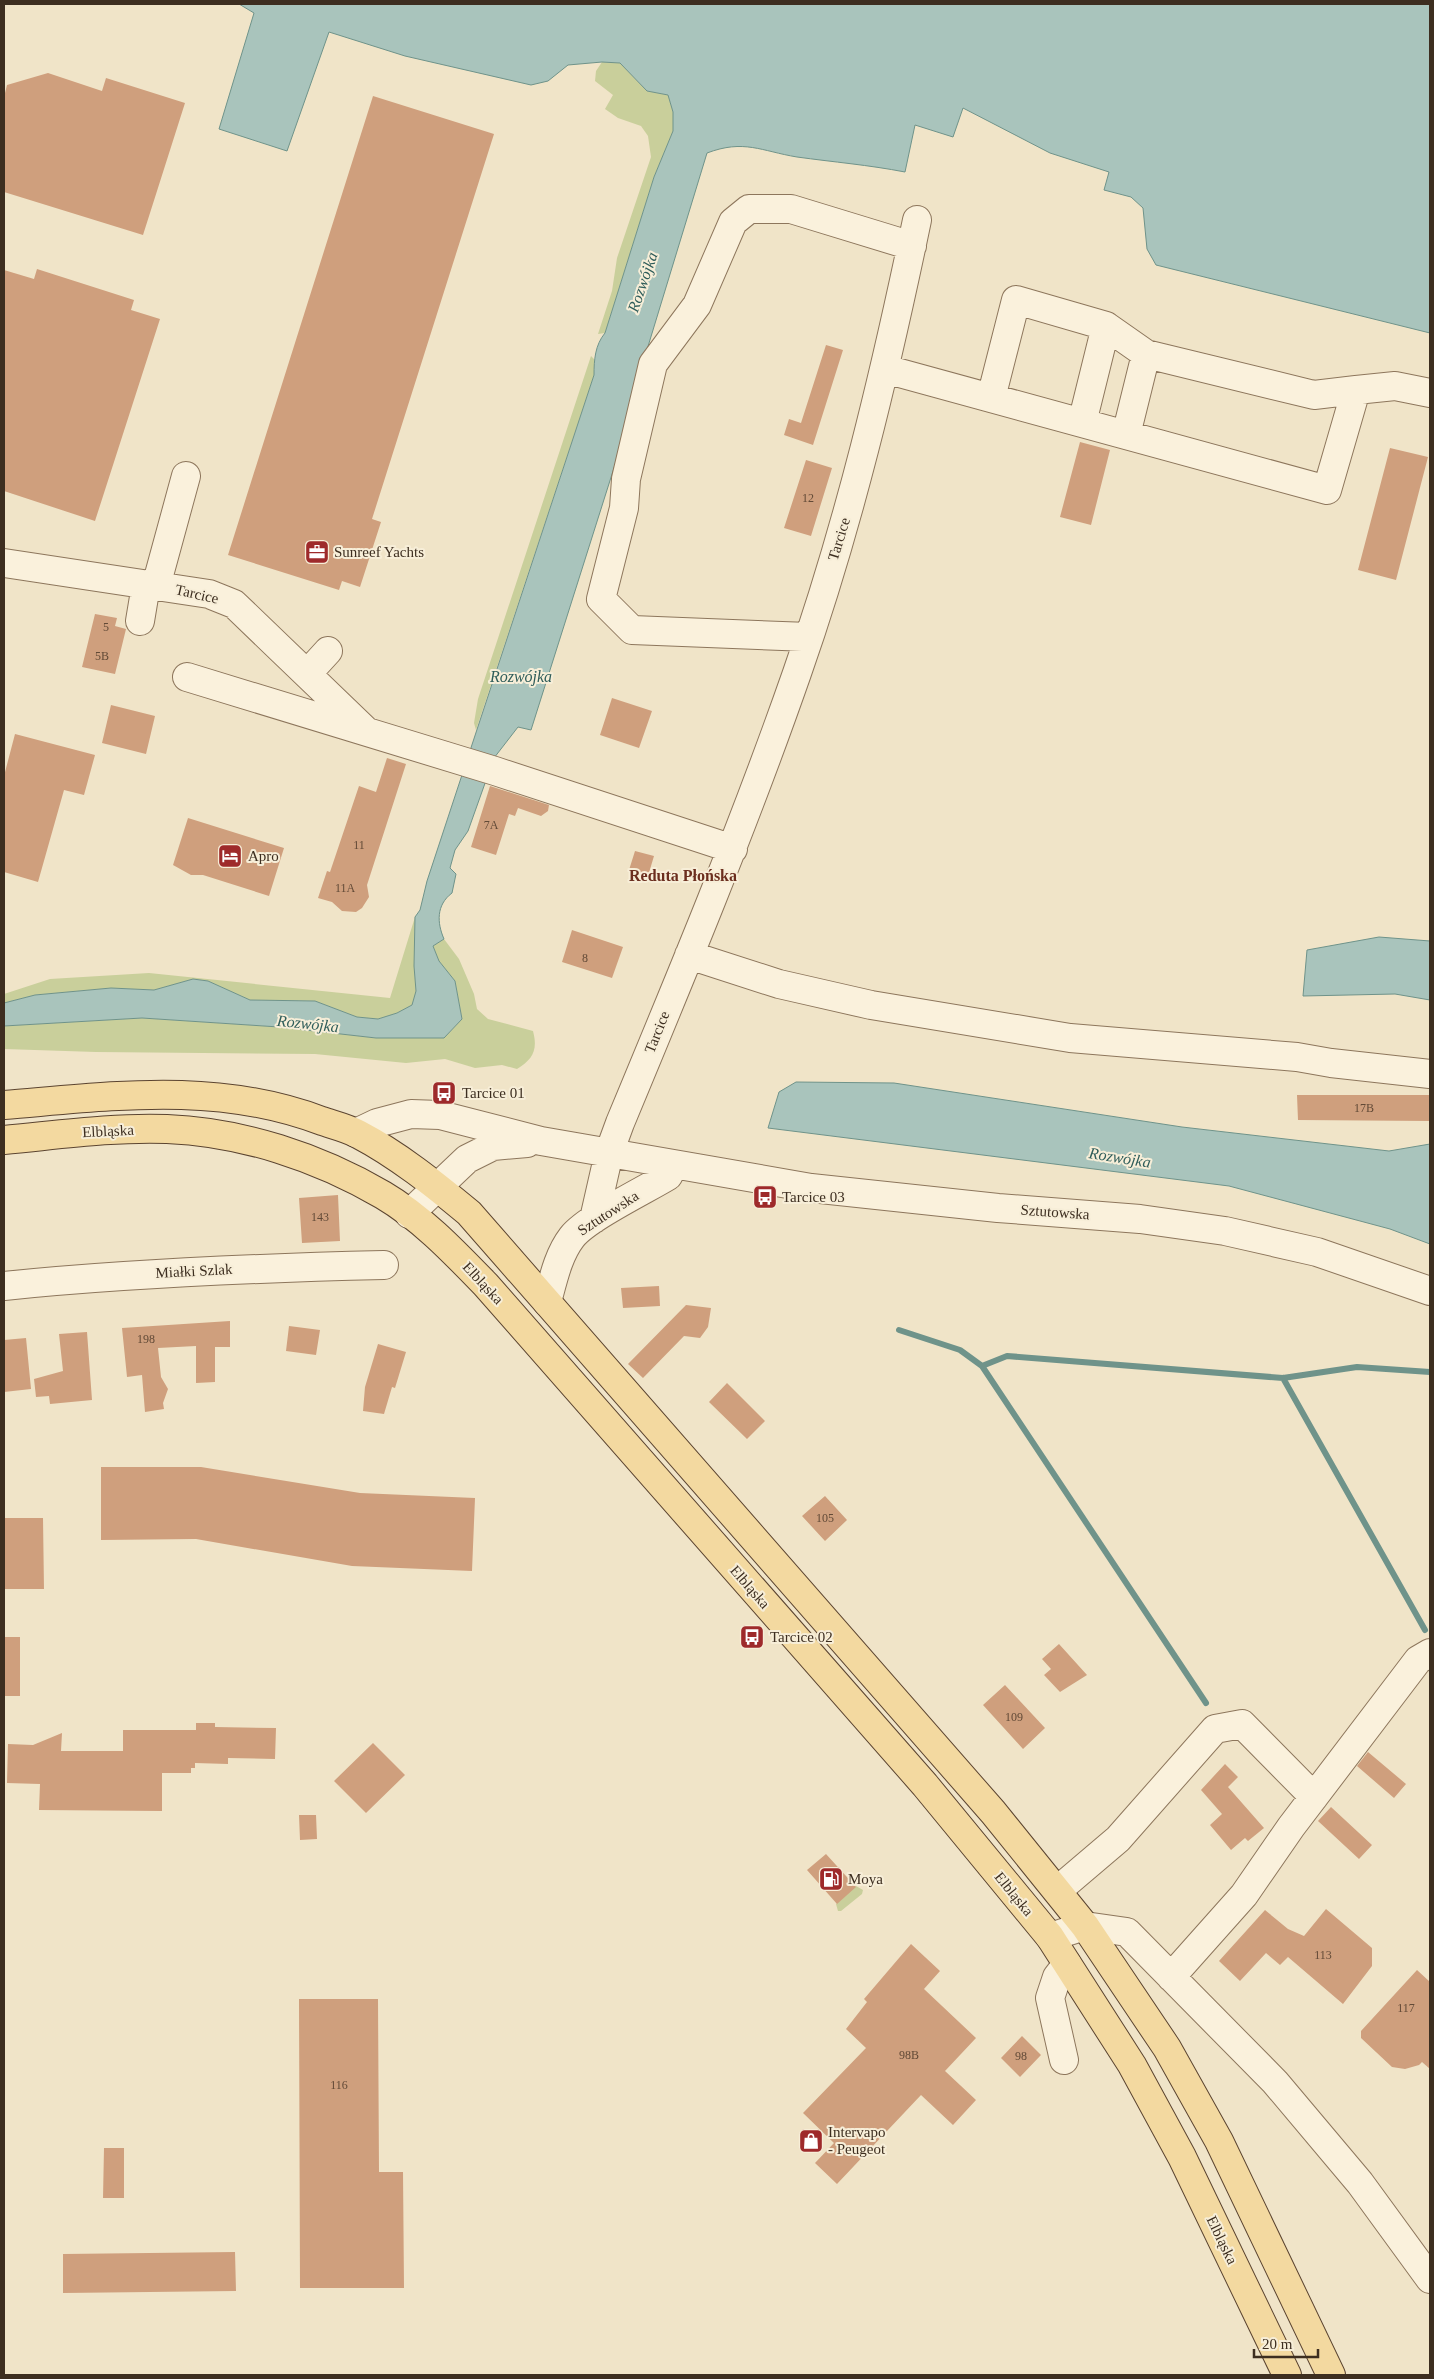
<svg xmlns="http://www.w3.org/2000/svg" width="1434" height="2379" viewBox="0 0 1434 2379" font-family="'Times New Roman',serif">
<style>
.green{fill:#c9cf9b}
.water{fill:#a9c4bc;stroke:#6f938a}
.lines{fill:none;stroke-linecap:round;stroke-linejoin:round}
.stream{stroke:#6f938a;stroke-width:6}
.building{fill:#cf9f7d}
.minor-casing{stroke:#8d765c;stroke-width:30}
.major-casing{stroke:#5b4430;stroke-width:30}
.minor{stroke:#faf1dc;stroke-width:28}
.major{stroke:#f3d9a0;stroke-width:28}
.labels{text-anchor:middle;stroke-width:4;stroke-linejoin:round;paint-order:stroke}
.number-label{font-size:12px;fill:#624a37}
.street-label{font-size:15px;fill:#3d2e20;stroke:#f7eed8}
.poi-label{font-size:15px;fill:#3d2e20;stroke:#f7eed8;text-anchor:start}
.water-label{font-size:16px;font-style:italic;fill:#2f5d5a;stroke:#f7eed8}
.neighbourhood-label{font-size:16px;font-weight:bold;fill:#6b2e1e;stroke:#f7eed8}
</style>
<rect width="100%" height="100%" fill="#f0e4c8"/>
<path class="green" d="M602,62L620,63L647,91L668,95L673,112V131L654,177L605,333L598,334L612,291L617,258L651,157L648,136L641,126L618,118L605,109L613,95L595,81L596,71Z
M591,356L594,359V375L476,730L474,723L478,699Z
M415,917L414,966L416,991L412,1005L397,1013L378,1019L357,1017L315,1001L250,1000L208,981L193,979L154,990L111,988L35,995L4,1003V994L50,979L149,973L390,998Z
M444,939L459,959L474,994L477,1009L488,1019L533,1031C538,1050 533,1059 517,1069L502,1065L475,1068L445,1059L406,1063L315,1054L96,1052L4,1049V1026L142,1018L279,1027L376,1038H444L462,1019L455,981L439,961L433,946Z
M856,1886L863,1890L862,1894L841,1911H838L836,1904Z"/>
<path class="water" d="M239,4H1430V333L1156,265L1147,249L1143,208L1131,197L1104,190L1109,172L1050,153L963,108L953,137L915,125L905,172C869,165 833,162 797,157C761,151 744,139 707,153L628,412L626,430L531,730L518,727L494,758L468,831L455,850L450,868L456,874L452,893C436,905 437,923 444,939L433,946L439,961L455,981L462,1019L444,1038H376L279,1027L142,1018L4,1026V1003L35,995L111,988L154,990L193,979L208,981L250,1000L315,1001L357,1017L378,1019L397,1013L412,1005L416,991L414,966L415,917L420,910L427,881L594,375C594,360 595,345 605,333L654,177L673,131V112L668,95L647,91L620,63L602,62L568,65L548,81L531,85L405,56L329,32L287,151L219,129L254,13Z
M1379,937L1430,941V1000L1395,994L1303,996L1307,950Z
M796,1082L894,1083L1182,1127L1389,1151L1430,1144V1244L1390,1229L1229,1186L768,1128L779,1092Z"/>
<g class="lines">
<path class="stream" d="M899,1330L960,1350L982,1366L1007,1356L1283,1378L1357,1367L1430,1372
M982,1366L1206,1703
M1283,1378L1425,1630"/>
</g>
<path class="building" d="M48,73L102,91L106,78L185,103L143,235L4,192V97L7,85Z
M373,96L494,134L372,519L381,522L360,587L342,581L339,590L228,555Z
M37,269L134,300L131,310L160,319L95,521L4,491V270L34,279Z
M826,345L843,350L813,445L784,435L789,419L801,423Z
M1080,442L1110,450L1091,525L1060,517Z
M1390,448L1428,457L1396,580L1358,570Z
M806,460L832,468L811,536L784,528Z
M95,614L117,618L115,626L126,629L115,674L82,667Z
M612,698L652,711L639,748L600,735Z
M111,705L155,716L146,754L102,743Z
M15,734L95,755L84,795L64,790L38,882L4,872V776Z
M387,758L406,764L367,885L369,897L362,908L356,912L342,911L332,902L318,898L327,871L330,872L359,786L376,792Z
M490,786L549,805L548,811L541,816L518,808L515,816L509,814L496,855L471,847Z
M188,818L284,848L269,896L203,875H191L173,865Z
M635,851L654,856L648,876L629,870Z
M572,930L623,947L612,978L562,962Z
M1297,1095H1430V1121L1298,1120Z
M338,1195L340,1241L302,1243L299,1198Z
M659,1286L660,1306L623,1308L621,1288Z
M686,1305L711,1308L708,1327L700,1338L684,1336L643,1378L628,1364Z
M230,1321V1347H215V1382L196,1383V1346L158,1348L161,1377L168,1389L163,1403L164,1409L145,1412L142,1375L127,1377L122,1328Z
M289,1326L320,1330L316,1355L286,1351Z
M87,1332L92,1400L50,1404L49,1396L36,1397L34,1379L63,1371L59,1334Z
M26,1338L31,1389L4,1392V1340Z
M378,1344L406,1352L395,1388L392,1387L384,1414L363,1411L365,1387Z
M727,1383L765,1421L747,1439L709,1402Z
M101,1467H201L360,1493L475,1498L472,1571L352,1566L196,1539L101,1540Z
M825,1496L847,1520L825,1541L802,1516Z
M4,1518H43L44,1589H4Z
M4,1637H20V1696H4Z
M1059,1644L1087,1675L1060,1692L1044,1675L1051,1669L1042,1659Z
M1005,1685L1045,1728L1023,1749L983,1705Z
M196,1723H215V1727L276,1728L275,1759L228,1758V1764L195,1763V1768H191V1773H162V1811L39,1810L40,1784L7,1783L8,1744L33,1745L62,1733L61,1751H123V1730H196Z
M373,1743L405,1775L366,1813L334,1781Z
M1368,1752L1406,1784L1394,1798L1357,1766Z
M1225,1764L1238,1777L1228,1787L1264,1828L1248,1841L1245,1838L1231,1850L1210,1825L1222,1814L1201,1790Z
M1331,1807L1372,1845L1359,1859L1318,1821Z
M299,1815H316L317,1839L300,1840Z
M826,1854L856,1887L837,1904L807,1870Z
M1326,1909L1372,1948V1966L1343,2004L1288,1957L1280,1965L1266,1953L1240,1981L1219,1961L1265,1910L1288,1929L1304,1936Z
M911,1944L940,1971L924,1989L976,2038L945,2071L976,2100L953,2125L921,2095L837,2184L815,2163L834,2143L803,2113L866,2048L846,2029L867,2002L864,1999Z
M1417,1970L1430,1982V2069L1422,2062L1419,2065L1405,2069L1392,2067L1361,2038V2031Z
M299,1999H378L379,2172H403L404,2288H300Z
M1022,2036L1041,2055L1020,2077L1001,2058Z
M104,2148H124V2198H103Z
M235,2252L236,2291L63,2293V2254Z"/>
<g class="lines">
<defs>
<path id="minor" d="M1106,326L1146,354
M885,369L1327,490L1356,390L1395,386L1430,393
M991,398L1016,300L1106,326L1082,423
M1126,435L1146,354L1314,395L1356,390
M4,563L209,594L234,604L364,729
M156,586L186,476
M140,621L146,585
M809,637L632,630L601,599L624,508L626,479L653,364L697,305L733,222L749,209H791L912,246
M307,674L328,651
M187,677L495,771L733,849
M689,955L779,984L871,1005L1070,1038L1297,1057L1331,1063L1430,1074
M356,1133L377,1123L411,1114L440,1115L541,1141L811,1188L998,1208L1140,1219L1225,1231L1317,1252L1430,1291
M409,1214L467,1159L493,1146L527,1143
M594,1219L609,1153L620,1123C682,974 744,825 797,673C849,525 885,373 917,220
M4,1286C130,1273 257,1268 384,1265
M547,1302C553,1280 558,1255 572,1237C587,1218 645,1190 668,1176L674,1165
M1058,1890L1118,1839L1215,1729L1242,1724L1314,1797
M1050,1937L1085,1926L1127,1932L1275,2082L1360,2183L1430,2279
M1171,1977L1244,1895L1291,1827L1418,1660L1430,1653
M1064,2060L1050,1998L1057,1977L1067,1964"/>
<path id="major" d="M4,1105C114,1096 216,1081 322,1121C334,1125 347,1128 358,1134C398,1155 434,1184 469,1213L993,1812L1085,1926L1167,2048L1219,2141L1331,2375
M4,1140C58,1135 112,1127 167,1129C242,1132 318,1157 383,1195C422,1218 455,1253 486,1285L925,1785L1050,1937L1132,2065L1182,2157L1287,2375"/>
</defs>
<use href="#minor" class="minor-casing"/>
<use href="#major" class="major-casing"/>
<use href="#minor" class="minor"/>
<use href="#major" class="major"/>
</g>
<defs>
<symbol id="office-square" viewBox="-11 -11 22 22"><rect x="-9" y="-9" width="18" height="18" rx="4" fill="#9e2a2b" stroke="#f7eed8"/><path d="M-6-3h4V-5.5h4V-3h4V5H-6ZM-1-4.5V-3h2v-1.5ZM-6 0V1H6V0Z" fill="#fff"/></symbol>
<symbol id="hotel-square" viewBox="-11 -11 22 22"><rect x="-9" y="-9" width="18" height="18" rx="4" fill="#9e2a2b" stroke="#f7eed8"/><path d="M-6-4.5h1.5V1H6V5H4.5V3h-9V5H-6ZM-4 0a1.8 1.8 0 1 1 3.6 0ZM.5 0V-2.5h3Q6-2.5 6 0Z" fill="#fff"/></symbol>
<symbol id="bus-square" viewBox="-11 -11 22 22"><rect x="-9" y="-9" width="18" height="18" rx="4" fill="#9e2a2b" stroke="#f7eed8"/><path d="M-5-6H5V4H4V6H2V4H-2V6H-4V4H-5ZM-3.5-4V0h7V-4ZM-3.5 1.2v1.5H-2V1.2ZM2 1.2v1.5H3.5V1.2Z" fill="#fff"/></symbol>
<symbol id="fuel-square" viewBox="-11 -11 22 22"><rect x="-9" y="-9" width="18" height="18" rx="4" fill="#9e2a2b" stroke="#f7eed8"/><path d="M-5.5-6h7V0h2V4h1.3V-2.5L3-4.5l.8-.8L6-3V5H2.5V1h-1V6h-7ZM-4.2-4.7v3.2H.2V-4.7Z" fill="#fff"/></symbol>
<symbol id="shop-square" viewBox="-11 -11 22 22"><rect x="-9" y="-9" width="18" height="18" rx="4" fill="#9e2a2b" stroke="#f7eed8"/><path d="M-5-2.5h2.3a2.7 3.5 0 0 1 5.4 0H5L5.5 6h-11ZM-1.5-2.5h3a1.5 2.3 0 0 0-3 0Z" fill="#fff"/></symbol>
</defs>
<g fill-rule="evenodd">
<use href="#office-square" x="303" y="538" width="28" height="28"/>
<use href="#hotel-square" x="216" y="842" width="28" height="28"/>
<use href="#bus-square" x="430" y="1079" width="28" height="28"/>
<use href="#bus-square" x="751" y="1183" width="28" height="28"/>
<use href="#bus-square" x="738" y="1623" width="28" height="28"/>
<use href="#fuel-square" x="817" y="1865" width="28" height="28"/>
<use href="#shop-square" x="797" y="2127" width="28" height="28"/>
</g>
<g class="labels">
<g class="number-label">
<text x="808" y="502">12</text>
<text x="106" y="631">5</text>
<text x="102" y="660">5B</text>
<text x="491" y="829">7A</text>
<text x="359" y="849">11</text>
<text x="345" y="892">11A</text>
<text x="585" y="962">8</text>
<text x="1364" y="1112">17B</text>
<text x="320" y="1221">143</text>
<text x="146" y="1343">198</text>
<text x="825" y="1522">105</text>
<text x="1014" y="1721">109</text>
<text x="1323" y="1959">113</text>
<text x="1406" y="2012">117</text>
<text x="909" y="2059">98B</text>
<text x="1021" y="2060">98</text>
<text x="339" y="2089">116</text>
</g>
<g class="street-label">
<text transform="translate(839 539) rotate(-73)" y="5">Tarcice</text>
<text transform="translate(197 594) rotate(13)" y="5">Tarcice</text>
<text transform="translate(657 1032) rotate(-68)" y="5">Tarcice</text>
<text transform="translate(108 1131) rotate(-3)" y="5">Elbląska</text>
<text transform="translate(1055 1212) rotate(4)" y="5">Sztutowska</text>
<text transform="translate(608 1213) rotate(-33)" y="5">Sztutowska</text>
<text transform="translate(194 1271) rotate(-3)" y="5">Miałki Szlak</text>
<text transform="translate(483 1283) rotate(47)" y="5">Elbląska</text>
<text transform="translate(750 1587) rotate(49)" y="5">Elbląska</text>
<text transform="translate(1014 1894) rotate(51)" y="5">Elbląska</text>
<text transform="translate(1222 2240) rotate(64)" y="5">Elbląska</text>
</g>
<g class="poi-label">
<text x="334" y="557">Sunreef Yachts</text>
<text x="248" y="861">Apro</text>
<text x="462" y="1098">Tarcice 01</text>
<text x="782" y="1202">Tarcice 03</text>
<text x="770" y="1642">Tarcice 02</text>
<text x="848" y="1884">Moya</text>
<text x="828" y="2137">Intervapo<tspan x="828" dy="17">- Peugeot</tspan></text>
</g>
<g class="water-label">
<text transform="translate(642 282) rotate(-71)" y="6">Rozwójka</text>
<text x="521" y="682">Rozwójka</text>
<text transform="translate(308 1023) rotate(6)" y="6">Rozwójka</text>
<text transform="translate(1120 1157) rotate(9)" y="6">Rozwójka</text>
</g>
<g class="neighbourhood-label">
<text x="683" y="881">Reduta Płońska</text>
</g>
</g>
<rect width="1434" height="2379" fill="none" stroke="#3d2e20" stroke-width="10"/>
<path d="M1254 2349v8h64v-8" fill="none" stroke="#3d2e20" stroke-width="2.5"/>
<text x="1262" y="2349" font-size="15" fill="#3d2e20" stroke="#f7eed8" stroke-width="4" paint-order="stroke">20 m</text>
</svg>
